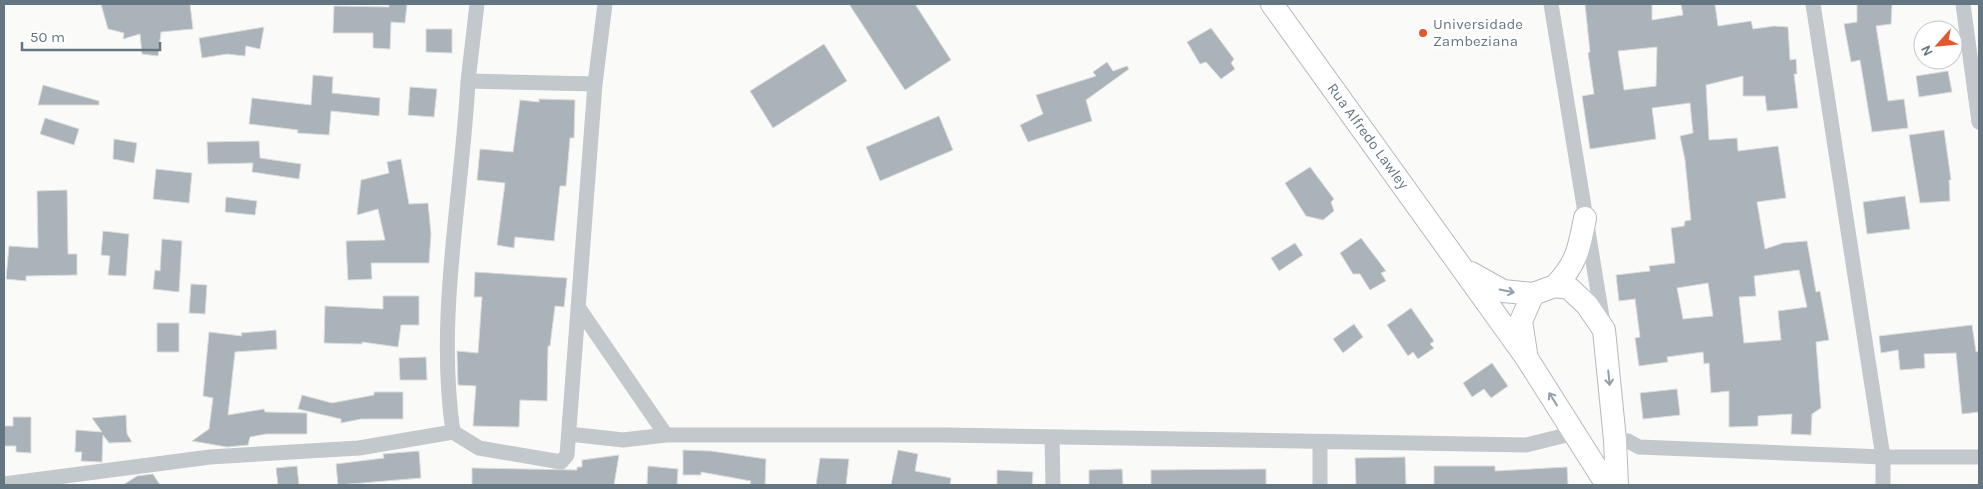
<svg xmlns="http://www.w3.org/2000/svg" width="1983" height="489" viewBox="0 0 1983 489" font-family="Karla,sans-serif">
<style>
.building{fill:#aab3b9;stroke:#dcdcda;fill-rule:evenodd}
.lines{fill:none;stroke-linecap:round;stroke-linejoin:round}
.secondary-casing{stroke:#b3babf;stroke-width:24}
.street{stroke:#c3c8cc;stroke-width:15}
.secondary{stroke:#fff;stroke-width:22}
.oneway{stroke:#939fa8}
.poi-dot{fill:#e4572e;stroke:#fff;stroke-width:2}
.labels{text-anchor:middle;stroke-width:5;stroke-linejoin:round;paint-order:stroke}
.poi-label{font-size:15px;fill:#657683;stroke:#fff;text-anchor:start}
.street-label{font-size:15px;fill:#657683;stroke:#fff}
</style>
<rect width="100%" height="100%" fill="#fafaf8"/>
<path class="building" d="M101,4H190L193,29L161,32L158,56L142,54L140,34L123,39L124,33L108,29Z
M389,4H407L405,23L391,22L390,49L373,48V33H333L334,6L389,7Z
M849,4H915L951,60L905,90Z
M1585,4H1652V20L1683,15L1681,4H1715L1718,26L1751,21L1753,29L1774,26L1788,27L1790,60L1796,59L1797,74H1794L1798,108L1767,111L1765,96H1743V76L1706,85L1709,140L1737,138L1738,151L1778,146L1786,198L1757,202L1765,249L1783,243L1807,241L1816,292L1820,291L1829,340L1816,342L1821,408L1812,414L1811,435L1791,434L1792,414L1758,416V426L1729,427V391L1711,393L1709,363L1704,364L1703,352L1667,357L1668,362L1639,366L1635,338L1640,337L1635,299L1619,301L1616,275L1650,271L1649,266L1675,263L1671,228L1684,226L1685,221L1691,220L1685,160L1680,136L1693,133L1690,103L1652,108L1656,139L1590,149L1582,96L1594,94L1588,53L1590,52ZM1657,47L1656,86L1624,90L1618,51ZM1799,270L1807,307L1778,311L1781,340L1744,343L1739,297L1756,296L1754,276ZM1708,283L1713,316L1683,319L1677,288Z
M1857,4H1892L1891,24L1876,26L1888,101L1904,99L1908,128L1872,132L1860,60L1851,62L1844,24L1857,22Z
M264,27L260,49L246,46L245,56L227,54L202,58L199,38Z
M1211,28L1234,59L1231,63L1235,69L1221,79L1206,62L1200,64L1187,42Z
M426,29H452V53L426,52Z
M824,44L847,81L773,128L750,91Z
M1107,62L1113,71L1127,66L1129,69L1086,100L1092,121L1028,142L1020,125L1043,114L1036,95L1096,76L1093,72Z
M1948,71L1952,92L1919,97L1916,76Z
M313,75L333,77L332,93L380,98L379,116L331,111L329,135L297,133L298,130L249,124L252,98L311,105Z
M43,85L99,101V105H38Z
M410,87L437,89L434,117L408,115Z
M539,99L575,100L574,138H570L566,186H560L554,241L515,237L514,248L497,245L505,183L477,180L480,149L513,152L520,100L539,102Z
M939,116L953,150L880,181L866,147Z
M45,118L79,129L74,145L40,134Z
M1944,130L1951,180H1949L1950,201L1920,203L1909,135Z
M114,139L137,143L134,163L113,159Z
M259,141L260,158L301,164L299,179L252,172L253,163L208,164L207,142Z
M401,159L409,204L428,203L431,234L429,263H371L372,279L348,280L346,241L385,240L378,209L357,215L361,180L389,173L387,162Z
M1310,167L1334,199L1331,202L1334,211L1323,220L1306,216L1285,183Z
M156,169L192,173L189,203L153,199Z
M67,190L68,254H77V275L26,276V281L6,279L9,246L38,248L37,191Z
M1905,196L1910,229L1867,234L1863,202Z
M226,197L257,201L255,215L225,212Z
M103,231L129,234L126,276L108,275L110,256L101,255Z
M1361,238L1386,271L1381,273L1386,281L1370,290L1360,274H1353L1340,253Z
M162,239L182,241L179,292L153,289L155,270L160,271Z
M1295,243L1303,255L1279,271L1271,258Z
M475,272L567,278L564,307L555,306L550,346H548L547,401L520,400L519,427L473,426L476,386L458,385L457,351L478,353L482,297H474Z
M191,284L207,285L205,314L189,313Z
M383,296H419V325H401L398,347L362,342V344L324,343L325,306L383,309Z
M1411,308L1434,341L1430,344L1434,348L1418,359L1413,352L1408,356L1387,325Z
M157,323H179V352H157Z
M1354,324L1363,337L1343,353L1333,339Z
M1972,325L1976,352L1979,351V412L1962,414L1956,353L1924,354L1925,368L1900,370L1898,350L1881,353L1879,336Z
M276,330L277,349L235,352L228,415L264,409L265,412L307,413V434H266L250,437L248,445L227,447L192,441L209,429L213,398L203,396L209,332L242,336L241,333Z
M426,357L427,380H400L399,358Z
M1492,363L1508,386L1491,398L1484,389L1472,397L1463,383Z
M1677,389L1680,415L1643,419L1640,393Z
M374,392H403V419H361L341,423V419L298,409L302,395L332,403L374,395Z
M126,415L127,434L132,442L109,443L103,435L102,462L81,461L82,452H75L76,430L102,432L92,418Z
M13,417H31V453L16,452V446H4V426H13Z
M683,450L711,451L766,459L765,485H750L751,481L701,472V475H683Z
M898,450L918,454L915,471L951,478L950,485H891Z
M419,451L421,478L338,485L336,464L384,458L383,454Z
M619,455L614,485H472V468L577,470V467H582V460Z
M1405,457L1406,485H1356L1355,458Z
M820,458L849,459L846,485H816Z
M297,466L299,485H278L276,468Z
M648,466L678,469L677,485H647Z
M1434,466H1495V471L1567,467L1568,485H1434Z
M1122,469L1123,485H1089V470Z
M1266,469V485H1151V470Z
M997,470L1033,472L1032,485H997Z
M153,474L160,485H123L137,476Z"/>
<g class="lines">
<defs>
<path id="secondary" d="M1272,4L1526,357L1607,485
M1471,273L1503,291L1533,294L1555,286L1569,288L1587,305L1604,330L1615,440L1617,485
M1555,286C1577,263 1579,249 1585,218
M1526,353L1521,321L1533,294"/>
</defs>
<use href="#secondary" class="secondary-casing"/>
<path class="street" d="M1551,4L1603,323
M1813,4L1883,457V485
M1963,4L1979,122
M468,81L477,4
M578,307L666,435
M453,432C436,315 462,198 468,81L595,84
M569,434L623,440L666,435H947L1526,445L1575,433
M1052,437L1053,485
M1615,440L1628,441L1639,447L1883,457H1979
M4,484L210,457L359,448L453,432L479,448L561,462L567,455L595,84L605,4
M1320,485V442"/>
<use href="#secondary" class="secondary"/>
</g>
<defs><path id="oneway-shaft" d="M-6 0H5M1.5-3L5.5 0L1.5 3" fill="none" stroke-width="1.6" stroke-linecap="round" stroke-linejoin="round" transform="scale(1.25)"/></defs>
<g class="oneway">
<use href="#oneway-shaft" transform="translate(1507 291) rotate(12)"/>
<use href="#oneway-shaft" transform="translate(1609 378) rotate(84)"/>
<use href="#oneway-shaft" transform="translate(1553 399) rotate(-122)"/>
</g>
<circle class="poi-dot" cx="1423" cy="33" r="5"/>
<g class="labels">
<g class="poi-label">
<text x="1433" y="29">Universidade<tspan x="1433" dy="17">Zambeziana</tspan></text>
</g>
<g class="street-label">
<text transform="translate(1368 136) rotate(54)" y="5">Rua Alfredo Lawley</text>
</g>
</g>
<rect width="1983" height="489" fill="none" stroke="#657683" stroke-width="10"/>
<g transform="translate(1938 45) rotate(243)"><circle r="24" fill="#ffffff" stroke="#c1c8cd"/>
<path d="M0-4L9 19L0 12L-9 19Z" fill="#e4572e"/>
<text y="-8" font-size="14" font-weight="bold" text-anchor="middle" fill="#657683">N</text>
</g>
<path d="M22 42v8h138v-8" fill="none" stroke="#657683" stroke-width="2.5"/>
<text x="30" y="42" font-size="15" fill="#657683" stroke="#ffffff" stroke-width="4" paint-order="stroke">50 m</text>
</svg>
